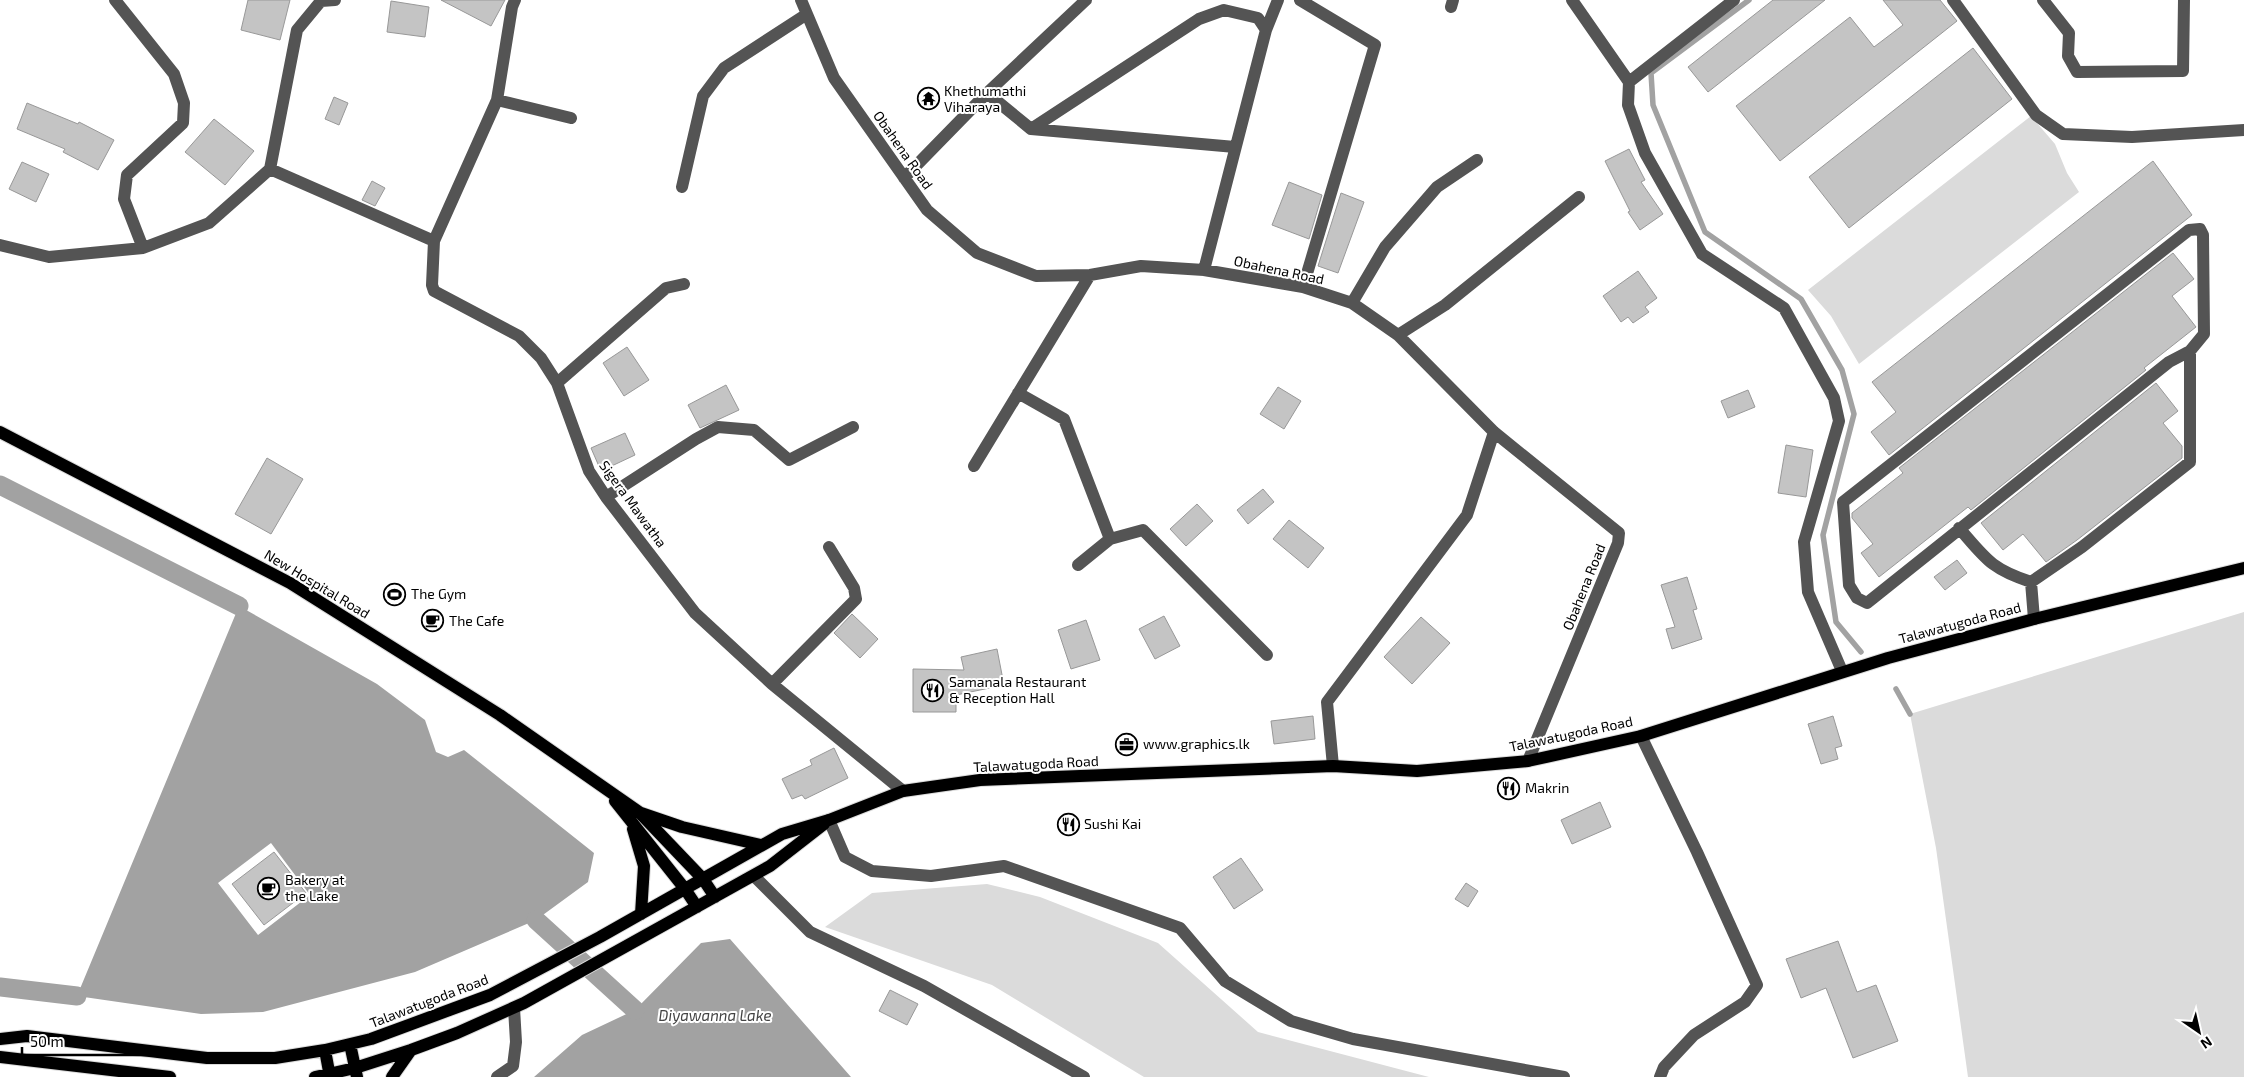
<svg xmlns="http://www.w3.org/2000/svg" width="2244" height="1077" viewBox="0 0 2244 1077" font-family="'Exo 2',sans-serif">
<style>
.green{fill:#dbdbdb}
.water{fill:#a2a2a2;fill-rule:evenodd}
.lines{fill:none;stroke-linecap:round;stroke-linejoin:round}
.stream{stroke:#a2a2a2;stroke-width:5.5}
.canal{stroke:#a2a2a2;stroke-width:19}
.building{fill:#c4c4c4;stroke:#989898}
.major-casing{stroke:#dbdbdb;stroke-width:14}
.minor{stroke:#545454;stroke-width:12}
.major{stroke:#000;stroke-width:12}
.labels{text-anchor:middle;stroke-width:4;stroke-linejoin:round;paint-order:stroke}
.poi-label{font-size:14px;fill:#000;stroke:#fff;text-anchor:start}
.street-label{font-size:14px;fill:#000;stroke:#fff}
.water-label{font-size:15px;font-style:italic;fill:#434343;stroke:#fff}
</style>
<rect width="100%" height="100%" fill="#fff"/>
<path class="green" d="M2031,116L2055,144L2067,173L2079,192L1859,364L1831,316L1808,290Z
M2244,612V1077H1968L1936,848L1910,714Z
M987,884L1040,897L1158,943L1258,1032L1429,1077H1144L992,985L825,927L872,893Z"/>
<path class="water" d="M239,606L377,684L425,720L436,752L448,757L464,750L594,853L588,882L536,920L415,972L263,1012L201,1014L77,996ZM271,843L310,895L258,935L218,883Z
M730,939L851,1077H534L582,1035L635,1010L701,943Z"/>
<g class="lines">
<path class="stream" d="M1749,0L1651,73L1653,105L1705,232L1801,299L1842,370L1854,414L1823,535L1836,622L1861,652
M1896,689L1910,714"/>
<path class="canal" d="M0,485L239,606
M536,920L635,1010
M0,987L77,996"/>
</g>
<path class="building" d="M248,0H290L280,40L241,30Z
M441,0H505L491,26Z
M1773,0H1825L1708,92L1688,67Z
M1883,0H1940L1957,21L1780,161L1736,106L1850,17L1874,47L1903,25Z
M391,1L429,7L425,37L387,32Z
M1973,48L2012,99L1849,228L1809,177Z
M334,97L348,103L339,125L325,119Z
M27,103L78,124L79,122L114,140L98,170L63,152L65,149L17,129Z
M214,119L254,151L225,185L185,152Z
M1629,149L1645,180L1641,182L1663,214L1640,230L1628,212L1630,211L1605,161Z
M2153,161L2192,215L1889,455L1871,432L1896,412L1872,382Z
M22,162L49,174L36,202L9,189Z
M372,181L385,188L375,206L362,200Z
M1289,182L1322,195L1309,239L1272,225Z
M1341,193L1364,202L1338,273L1318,266Z
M2173,253L2194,279L2172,296L2196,327L2144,368L2146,370L1971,510L1968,507L1879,577L1861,553L1873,544L1852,518V513L1903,473L1899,468Z
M1638,271L1657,298L1645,307L1649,312L1633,323L1628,317L1621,322L1603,296Z
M627,347L649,380L624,396L603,363Z
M2156,383L2178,411L2163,423L2182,446V458L2077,540L2046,562L2023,534L2003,550L1981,523Z
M726,385L739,410L700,428L688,405Z
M1278,387L1301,401L1284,429L1260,414Z
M1748,390L1755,407L1728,418L1721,401Z
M625,433L635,455L601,471L591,448Z
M1786,445L1813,450L1806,497L1778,493Z
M267,458L303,479L271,534L235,514Z
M1263,489L1274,502L1248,524L1237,510Z
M1197,504L1213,521L1186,546L1170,529Z
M1289,520L1324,548L1308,568L1273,539Z
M1957,560L1967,573L1945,590L1934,577Z
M1687,577L1697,609L1693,610L1702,639L1672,649L1666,629L1675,627L1661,585Z
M852,614L878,639L860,658L834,633Z
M1164,616L1180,646L1155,659L1139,629Z
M1421,617L1450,643L1412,684L1384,657Z
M1086,620L1100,660L1071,669L1058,630Z
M997,649L1004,685L956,695V712H913V669L964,670L961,657Z
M1313,716L1315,739L1274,744L1271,721Z
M1833,716L1842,746L1835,748L1838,759L1821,764L1808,724Z
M834,748L848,778L805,799L802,795L792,799L782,779L812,765L810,760Z
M1600,802L1611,827L1572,844L1561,820Z
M274,852L306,893L264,925L232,884Z
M1241,858L1263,890L1234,909L1213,877Z
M1466,883L1478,891L1468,907L1455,899Z
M1838,941L1857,992L1876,985L1898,1041L1853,1058L1826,988L1801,998L1786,959Z
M890,990L918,1004L907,1025L879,1011Z"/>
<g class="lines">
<defs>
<path id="major" d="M0,432L290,583L500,715L639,812L703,879L715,897
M615,801L685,889L697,907
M641,813L682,827L761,845
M633,829L644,866L641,914
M0,1039L27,1036L207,1058H275L325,1050L371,1039L490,995L600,937L782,834L829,820L903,791L980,780L1333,766L1417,771L1528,761L1641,736L1888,658L2034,619L2244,568
M350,1044L357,1077
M325,1050L330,1077
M0,1057L170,1077
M315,1077L355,1068L411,1050L457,1033L524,1003L770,866L824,824
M392,1077L411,1050"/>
</defs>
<use href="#major" class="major-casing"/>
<path class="minor" d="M115,0L174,74L184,103L183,123L127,175L124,199L143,248
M515,0L512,7L497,100L434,241L432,285L434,291L519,336L541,358L557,383L589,471L606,497L695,613L772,684L903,791
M801,0L834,78L927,210L977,253L1036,276L1090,275L1141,266L1204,270L1303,287L1352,303L1398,335L1494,432L1619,533L1618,543L1528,761
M1300,0L1375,45L1303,287
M1572,0L1629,82L1628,105L1645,153L1702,254L1784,308L1834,398L1839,421L1804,542L1808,592L1842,671
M1953,0L2036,115L2063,134L2132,137L2244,130
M2043,0L2069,33L2068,56L2077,72L2183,71L2184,0
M1451,7L1453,0
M1266,30L1278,0
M1629,82L1734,0
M987,93L1031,129L1235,147
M497,100L571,118
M1031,129L1199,19L1224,10L1258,18L1266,30L1204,270
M270,169L297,30L321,1L335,0
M904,178L987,93L1086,0
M682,187L703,96L724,68L807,14
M2200,229L2203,235L2204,334L2190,351L2169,362L1867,603L1857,598L1849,585L1843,502L2189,230Z
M0,245L49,257L143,248L209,223L270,169L434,241
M1352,303L1385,247L1437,187L1477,160
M1398,335L1445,305L1579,197
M557,383L666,288L684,284
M1018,393L1064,419L1110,539
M974,466L1090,275
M606,497L696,439L718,427L754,430L789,460L853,427
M1959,528C1986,559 1991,569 2031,582L2034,619
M1078,565L1110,539L1143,530L1267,655
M2031,582L2082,547L2190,462V351
M772,684L856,599L854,588L829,547
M1641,736L1697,852L1757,985L1745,1002L1694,1035L1664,1067L1660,1077
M1333,766L1327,702L1467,515L1494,432
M829,820L845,857L872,871L931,876L1004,866L1180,928L1225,981L1291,1021L1353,1039L1564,1077
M754,876L810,932L924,986L1084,1077
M497,1077L513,1066L516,1042L514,1008"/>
<use href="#major" class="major"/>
</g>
<defs>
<symbol id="temple-ring" viewBox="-11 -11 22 22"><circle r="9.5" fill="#fff" stroke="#000" stroke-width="1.5"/><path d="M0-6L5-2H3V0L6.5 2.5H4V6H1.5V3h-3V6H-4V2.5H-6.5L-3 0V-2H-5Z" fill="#000"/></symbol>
<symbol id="stadium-ring" viewBox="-11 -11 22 22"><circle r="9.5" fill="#fff" stroke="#000" stroke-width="1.5"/><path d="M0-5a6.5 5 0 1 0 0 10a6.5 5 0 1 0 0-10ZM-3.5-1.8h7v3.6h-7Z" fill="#000"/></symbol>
<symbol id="cafe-ring" viewBox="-11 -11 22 22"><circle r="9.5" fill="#fff" stroke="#000" stroke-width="1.5"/><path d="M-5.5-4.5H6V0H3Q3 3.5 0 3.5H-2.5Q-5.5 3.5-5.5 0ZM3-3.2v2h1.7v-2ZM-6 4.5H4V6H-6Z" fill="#000"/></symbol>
<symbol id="restaurant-ring" viewBox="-11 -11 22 22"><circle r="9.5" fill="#fff" stroke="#000" stroke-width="1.5"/><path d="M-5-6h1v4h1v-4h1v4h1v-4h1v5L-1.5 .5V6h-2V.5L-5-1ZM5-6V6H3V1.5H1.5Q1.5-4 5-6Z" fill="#000"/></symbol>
<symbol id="office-ring" viewBox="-11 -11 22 22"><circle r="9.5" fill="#fff" stroke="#000" stroke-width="1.5"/><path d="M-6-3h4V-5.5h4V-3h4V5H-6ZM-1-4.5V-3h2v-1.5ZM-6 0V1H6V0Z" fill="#000"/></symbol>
</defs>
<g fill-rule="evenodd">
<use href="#temple-ring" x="916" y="86" width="25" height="25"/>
<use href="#stadium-ring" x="382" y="582" width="25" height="25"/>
<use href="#cafe-ring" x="420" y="608" width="25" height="25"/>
<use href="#restaurant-ring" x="920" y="678" width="25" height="25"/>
<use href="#office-ring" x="1114" y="732" width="25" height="25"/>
<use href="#restaurant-ring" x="1496" y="776" width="25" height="25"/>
<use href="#restaurant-ring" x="1056" y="812" width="25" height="25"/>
<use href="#cafe-ring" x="256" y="876" width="25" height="25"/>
</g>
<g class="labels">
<g class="poi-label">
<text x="944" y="96">Khethumathi<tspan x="944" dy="16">Viharaya</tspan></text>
<text x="411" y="599">The Gym</text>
<text x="449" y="626">The Cafe</text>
<text x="949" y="687">Samanala Restaurant<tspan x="949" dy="16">&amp; Reception Hall</tspan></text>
<text x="1143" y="749">www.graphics.lk</text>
<text x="1525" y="793">Makrin</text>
<text x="1084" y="829">Sushi Kai</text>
<text x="285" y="885">Bakery at<tspan x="285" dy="16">the Lake</tspan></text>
</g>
<g class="street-label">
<text transform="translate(903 150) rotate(55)" y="5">Obahena Road</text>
<text transform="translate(1279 270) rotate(12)" y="5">Obahena Road</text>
<text transform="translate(633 504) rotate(54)" y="5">Sigera Mawatha</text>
<text transform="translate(317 584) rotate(31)" y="5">New Hospital Road</text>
<text transform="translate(1584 587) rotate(-68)" y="5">Obahena Road</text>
<text transform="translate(1960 623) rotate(-15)" y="5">Talawatugoda Road</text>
<text transform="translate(1571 734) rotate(-12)" y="5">Talawatugoda Road</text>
<text transform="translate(1036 764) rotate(-3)" y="5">Talawatugoda Road</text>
<text transform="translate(429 1001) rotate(-21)" y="5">Talawatugoda Road</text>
</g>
<g class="water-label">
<text x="715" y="1021">Diyawanna Lake</text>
</g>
</g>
<g transform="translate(2199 1032) rotate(146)" stroke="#ffffff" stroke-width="4" paint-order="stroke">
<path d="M0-4L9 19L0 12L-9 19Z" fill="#000000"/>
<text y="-8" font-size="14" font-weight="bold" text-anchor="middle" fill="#000000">N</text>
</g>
<path d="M22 1047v8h138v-8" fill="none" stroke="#000000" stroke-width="2.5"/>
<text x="30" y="1047" font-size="15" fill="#000000" stroke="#ffffff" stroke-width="4" paint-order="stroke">50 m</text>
</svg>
